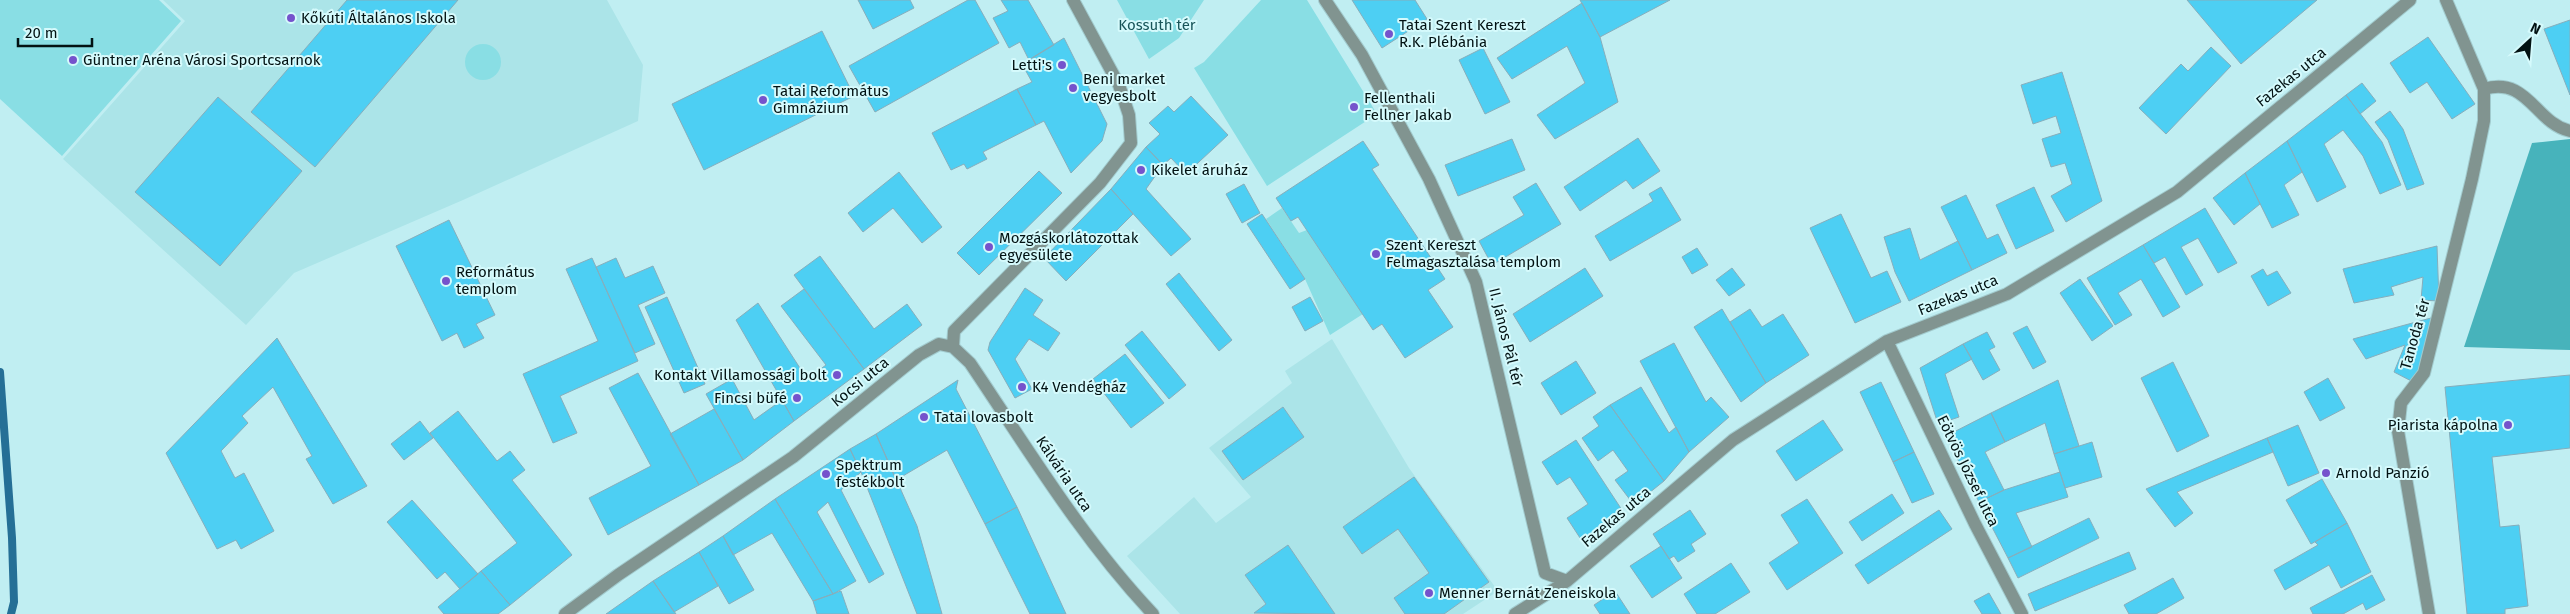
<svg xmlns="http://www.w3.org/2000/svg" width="2570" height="614" viewBox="0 0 2570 614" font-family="'Fira Sans',sans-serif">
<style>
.built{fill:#abe4e8}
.green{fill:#89dee4}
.forest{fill:#47b3bb}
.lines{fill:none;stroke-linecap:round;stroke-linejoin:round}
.stream{stroke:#256f96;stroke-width:8}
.building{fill:#4dcff3;stroke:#86aebc}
.minor-casing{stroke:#a2cbce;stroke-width:14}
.minor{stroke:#819490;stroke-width:12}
.poi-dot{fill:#7553cc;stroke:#d5fafc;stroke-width:2}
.labels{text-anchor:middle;stroke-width:4;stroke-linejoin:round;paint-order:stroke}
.poi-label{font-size:15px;fill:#021213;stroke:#d5fafc;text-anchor:start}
.park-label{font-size:15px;fill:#185559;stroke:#d5fafc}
.street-label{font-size:15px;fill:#021213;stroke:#d5fafc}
</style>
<rect width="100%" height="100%" fill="#c0eef2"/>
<path class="built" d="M163,0H607L643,65L638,121L463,200L294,273L246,325L63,159L185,21Z
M1332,339L1409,468L1498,591L1463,614H1180L1127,556L1194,497L1216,523L1251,497L1209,448L1292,383L1285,371Z"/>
<path class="green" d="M0,0H159L181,21L62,156L0,99Z
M1117,0H1204L1179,38L1149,59Z
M1261,0H1307L1377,114L1267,186L1194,68L1204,62Z
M465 62a18 18 0 1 1 36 0a18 18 0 1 1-36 0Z
M1282,208L1299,233L1307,230L1363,314L1330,335L1305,279L1266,219Z"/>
<path class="forest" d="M2570,139V350L2464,347L2532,143Z"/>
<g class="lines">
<path class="stream" d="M0,372L12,538L14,602L11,614"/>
</g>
<path class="building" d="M347,0H458L315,167L251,112Z
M858,0H910L914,8L873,29Z
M968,0H975L999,43L875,112L849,66Z
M1001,0H1028L1054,45L1029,60L1020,42L1009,48L993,18L1008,11Z
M1352,0H1415L1427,19L1382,48Z
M1580,0H1670L1600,37Z
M2187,0H2317L2241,64Z
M1582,3L1600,37L1618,102L1555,139L1537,115L1585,83L1567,46L1512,79L1497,58Z
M2570,20V95L2544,29Z
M822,31L854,96L704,170L672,104Z
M2428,37L2475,104L2452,119L2427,82L2410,93L2390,63Z
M1064,38L1107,124L1102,141L1071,173L1044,121L1036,125L1017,89L1032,82L1022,64Z
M2211,47L2231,66L2166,134L2139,108L2181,64L2188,71Z
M1483,48L1510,102L1485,114L1459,60Z
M2062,72L2102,201L2066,222L2051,196L2072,184L2065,163L2051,167L2042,139L2061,133L2056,116L2033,124L2021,85Z
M2362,83L2376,101L2360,114L2346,95Z
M1017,89L1036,125L983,152L987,159L967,169L964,164L951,170L932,133Z
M2346,95L2382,142L2401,185L2380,194L2363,156L2343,130L2324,144L2346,187L2317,202L2287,141Z
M1191,96L1228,135L1186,174L1171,158L1163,165L1146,147L1160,134L1149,123L1168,106L1174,112Z
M218,97L302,171L220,266L135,192Z
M2390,111L2403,129L2424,184L2407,190L2388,140L2375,122Z
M1638,138L1660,171L1633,189L1626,180L1580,211L1564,187Z
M1512,139L1525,170L1458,196L1445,165Z
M1363,141L1379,165L1372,169L1445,279L1428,290L1453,327L1405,358L1382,324L1373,330L1298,217L1291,221L1276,198Z
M2287,141L2302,172L2284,185L2299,215L2272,228L2245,173Z
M1146,147L1163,165L1146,189L1191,239L1171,256L1111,189Z
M1039,171L1062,193L979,275L957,253Z
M899,172L942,227L922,243L893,208L863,232L848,213Z
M2245,173L2260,204L2234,225L2213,198Z
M1536,183L1561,224L1492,265L1479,241L1524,215L1513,197Z
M1244,184L1260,213L1242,223L1226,194Z
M1661,187L1681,220L1610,261L1595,236L1653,201L1649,194Z
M2034,187L2054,231L2016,249L1996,205Z
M1111,189L1133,214L1066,281L1044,258Z
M1966,195L1987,239L1998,234L2007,253L1972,270L1941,207Z
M2205,208L2237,263L2218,273L2198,238L2181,247L2203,285L2186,295L2165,257L2154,263L2143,245Z
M1262,214L1305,279L1290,289L1247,224Z
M1841,214L1871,278L1887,271L1901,302L1855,323L1810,228Z
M449,220L495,315L476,324L484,338L464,348L457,333L442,341L396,246Z
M1910,228L1920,260L1958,241L1972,270L1909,301L1895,272L1884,237Z
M2143,245L2180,307L2163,317L2141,279L2118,293L2132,315L2115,325L2087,278Z
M2437,246L2439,301L2421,300L2423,277L2391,287L2394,295L2354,303L2343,269Z
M1697,248L1708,265L1692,274L1682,257Z
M820,256L874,329L907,304L922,325L864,369L794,275Z
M592,258L638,361L560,396L577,433L553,443L523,374L598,341L566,269Z
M616,258L625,278L653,266L665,293L638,305L655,344L635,353L596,267Z
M1585,268L1603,296L1530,342L1513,314Z
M1732,268L1745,285L1729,296L1716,280Z
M2263,269L2267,276L2277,271L2291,293L2268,306L2251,276Z
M1179,273L1232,340L1219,351L1166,284Z
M2080,279L2113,326L2092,341L2060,293Z
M1025,288L1043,300L1033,315L1060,333L1048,351L1029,339L1015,359L1032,389L1015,398L988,350L990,342Z
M804,289L864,369L794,421L736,320L758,303L807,379L826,365L781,306Z
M667,297L705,384L684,393L645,307Z
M1310,297L1323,321L1305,331L1292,307Z
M1722,309L1766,383L1741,402L1694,327Z
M1750,309L1762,327L1783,314L1809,355L1766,383L1730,322Z
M2431,318L2417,384L2394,372L2405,345L2366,359L2353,339Z
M2027,326L2046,362L2033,369L2013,333Z
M1142,331L1186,385L1169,399L1125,345Z
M1987,332L1995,347L1989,350L2000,370L1983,380L1963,344Z
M277,338L367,486L333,504L306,459L312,456L273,387L242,416L248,423L221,451L235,478L244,473L274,531L241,549L236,540L217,549L166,453Z
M1674,343L1706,402L1711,397L1729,417L1689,452L1640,361Z
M1963,344L1972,359L1945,374L1959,417L1938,424L1920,368Z
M1125,354L1164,403L1131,428L1093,379Z
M1576,361L1596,393L1561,415L1541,383Z
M2173,362L2209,436L2177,452L2141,378Z
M638,373L699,485L608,535L589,498L651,466L609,388Z
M2570,375V448L2492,457L2500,527L2519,525L2528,606L2505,609V614H2467L2445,387Z
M2328,378L2345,408L2320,421L2304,392Z
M732,379L754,420L782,400L794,421L743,460L706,394Z
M958,380L956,389L1017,507L985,524L947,450L896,480L876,434Z
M2058,380L2079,446L2054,454L2045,423L2005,442L1991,413Z
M1881,382L1914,452L1893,462L1860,392Z
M1641,387L1669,433L1676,427L1689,452L1664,481L1610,405Z
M1610,405L1664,481L1634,505L1615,480L1628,471L1613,450L1598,461L1582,438L1599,426L1593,417Z
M1283,407L1304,437L1243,480L1222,451Z
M714,409L743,460L699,485L670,434Z
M458,411L497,461L510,451L525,470L512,480L572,555L510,605L481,571L517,543L430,433Z
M1991,413L2005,442L1985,452L2004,490L1979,502L1946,436Z
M1823,420L1843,450L1796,481L1776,451Z
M420,421L433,438L404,460L391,444Z
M2298,425L2319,473L2288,486L2267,438Z
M876,434L917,526L942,614H917L861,472L850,449Z
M2267,438L2273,452L2177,492L2193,513L2175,527L2146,489Z
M1576,440L1624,513L1582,541L1567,518L1588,504L1570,477L1557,485L1542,462Z
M2092,442L2102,477L2065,488L2054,454Z
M850,449L861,472L841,490L884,574L869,583L828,502L817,512L856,581L833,594L775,499Z
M1914,452L1934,494L1912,503L1893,462Z
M2060,472L2068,497L2016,513L2032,547L2008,558L1979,502L2004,490Z
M1414,477L1489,582L1444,614H1405L1394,598L1429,573L1398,529L1362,554L1343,527Z
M2322,479L2347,523L2311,544L2286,500Z
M1892,494L1904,513L1862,541L1849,522Z
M775,499L833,594L813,601L772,533L733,555L723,536Z
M1807,499L1843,553L1787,590L1769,563L1799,543L1781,515Z
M412,500L478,574L460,589L445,572L437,579L387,522Z
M1017,507L1066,614H1030L985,524Z
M1690,510L1706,534L1691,544L1695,551L1678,562L1674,556L1669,559L1653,534Z
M1939,510L1952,529L1868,584L1855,565Z
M2089,518L2099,538L2018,578L2008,558Z
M2347,523L2371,572L2341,588L2329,565L2285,590L2274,570L2318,545L2315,542Z
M723,536L754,590L729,604L699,552Z
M1288,545L1335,614L1254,613L1266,604L1245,575Z
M1661,546L1682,578L1652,598L1630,566Z
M699,552L718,586L674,612L653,581Z
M2129,552L2136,569L2035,611L2028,594Z
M1731,563L1750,592L1715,614H1697L1684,594Z
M481,571L510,605L498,614H444L438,607Z
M2372,575L2385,600L2366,610L2363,603L2343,614H2313L2310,608Z
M2173,578L2184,598L2156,614H2129L2124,605Z
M653,581L676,614H606Z
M841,591L849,614H817L813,601Z
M1615,591L1630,614H1600L1594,605Z
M1989,593L2001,614H1982L1974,601Z"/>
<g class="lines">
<defs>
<path id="minor" d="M1325,0L1362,55L1429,179L1476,282L1545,573L1567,581
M2484,89C2528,76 2535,123 2570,131
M1887,341L1975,524L2022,614
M953,347L954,331L1100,183L1131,143L1129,115L1119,85L1073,0
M953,347L970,363C1028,449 1082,539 1153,614
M565,614L618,575L793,457L919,355L939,344L953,347
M1515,614L1567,581L1733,440L1887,341L2007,294L2177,192L2410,0
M2429,614L2398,431L2401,403L2424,373L2472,179L2484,121V89L2446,0"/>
</defs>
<use href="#minor" class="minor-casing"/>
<use href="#minor" class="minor"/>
</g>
<g class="poi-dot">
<circle cx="291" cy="18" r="5"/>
<circle cx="1389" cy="34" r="5"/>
<circle cx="73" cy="60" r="5"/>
<circle cx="1062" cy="65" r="5"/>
<circle cx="1073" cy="88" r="5"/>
<circle cx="763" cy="100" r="5"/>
<circle cx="1354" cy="107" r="5"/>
<circle cx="1141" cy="170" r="5"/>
<circle cx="989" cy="247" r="5"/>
<circle cx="1376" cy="254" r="5"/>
<circle cx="446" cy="281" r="5"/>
<circle cx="837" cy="375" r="5"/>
<circle cx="1022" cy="387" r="5"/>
<circle cx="797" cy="398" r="5"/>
<circle cx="924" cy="417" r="5"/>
<circle cx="2508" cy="425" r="5"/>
<circle cx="2326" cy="473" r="5"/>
<circle cx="826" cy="474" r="5"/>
<circle cx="1429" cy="593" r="5"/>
</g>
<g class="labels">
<g class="poi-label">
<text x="301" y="23">Kőkúti Általános Iskola</text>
<text x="1399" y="30">Tatai Szent Kereszt<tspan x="1399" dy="17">R.K. Plébánia</tspan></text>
<text x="83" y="65">Güntner Aréna Városi Sportcsarnok</text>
<text x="1052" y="70" text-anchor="end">Letti's</text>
<text x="1083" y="84">Beni market<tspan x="1083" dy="17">vegyesbolt</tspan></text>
<text x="773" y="96">Tatai Református<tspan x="773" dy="17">Gimnázium</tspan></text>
<text x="1364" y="103">Fellenthali<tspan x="1364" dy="17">Fellner Jakab</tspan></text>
<text x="1151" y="175">Kikelet áruház</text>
<text x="999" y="243">Mozgáskorlátozottak<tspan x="999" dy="17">egyesülete</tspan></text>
<text x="1386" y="250">Szent Kereszt<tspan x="1386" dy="17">Felmagasztalása templom</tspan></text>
<text x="456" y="277">Református<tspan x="456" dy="17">templom</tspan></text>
<text x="827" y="380" text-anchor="end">Kontakt Villamossági bolt</text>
<text x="1032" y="392">K4 Vendégház</text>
<text x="787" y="403" text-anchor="end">Fincsi büfé</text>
<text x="934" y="422">Tatai lovasbolt</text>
<text x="2498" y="430" text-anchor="end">Piarista kápolna</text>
<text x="836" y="470">Spektrum<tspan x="836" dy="17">festékbolt</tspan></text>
<text x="2336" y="478">Arnold Panzió</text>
<text x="1439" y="598">Menner Bernát Zeneiskola</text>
</g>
<g class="park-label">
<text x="1157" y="30">Kossuth tér</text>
</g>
<g class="street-label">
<text transform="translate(2291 77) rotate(-39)" y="5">Fazekas utca</text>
<text transform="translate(1958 295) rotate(-22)" y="5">Fazekas utca</text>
<text transform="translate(2415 334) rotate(-74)" y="5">Tanoda tér</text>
<text transform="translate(1506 337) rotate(76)" y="5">II. János Pál tér</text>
<text transform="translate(860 382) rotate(-39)" y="5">Kocsi utca</text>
<text transform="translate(1968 471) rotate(64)" y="5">Eötvös József utca</text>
<text transform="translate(1064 474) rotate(56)" y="5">Kálvária utca</text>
<text transform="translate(1616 517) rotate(-40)" y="5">Fazekas utca</text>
</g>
</g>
<g transform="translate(2530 40) rotate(26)" stroke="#d5fafc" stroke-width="4" paint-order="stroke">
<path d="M0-4L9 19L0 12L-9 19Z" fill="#021213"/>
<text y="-8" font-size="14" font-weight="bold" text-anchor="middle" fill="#021213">N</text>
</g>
<path d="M18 38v8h74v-8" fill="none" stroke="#021213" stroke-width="2.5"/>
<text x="25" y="38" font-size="15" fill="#021213" stroke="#d5fafc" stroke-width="4" paint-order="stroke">20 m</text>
</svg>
